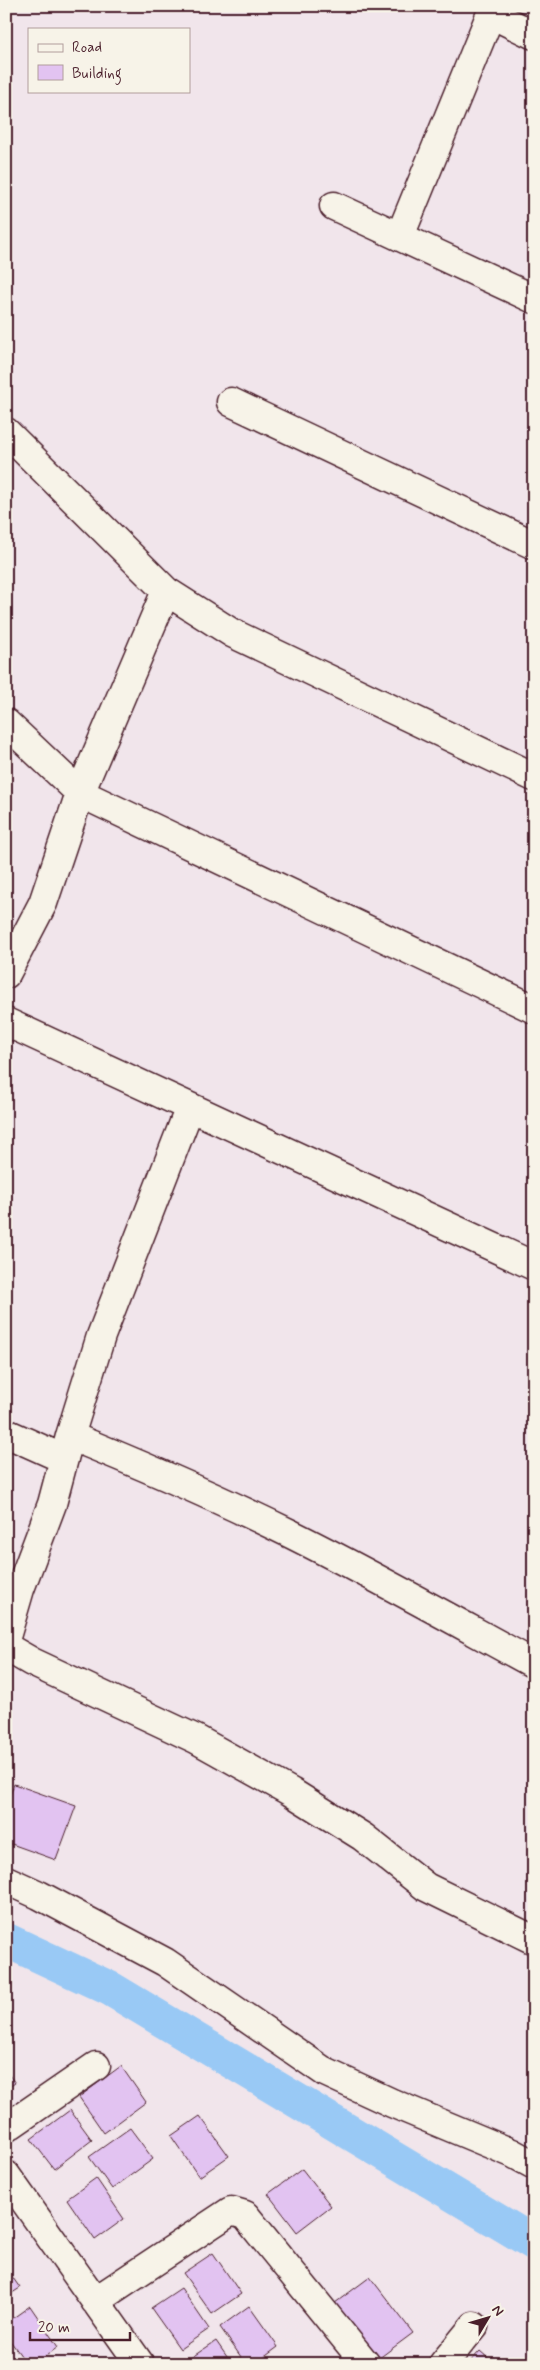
<svg xmlns="http://www.w3.org/2000/svg" width="540" height="2370" viewBox="0 0 540 2370" font-family="Mynerve,sans-serif">
<style>
.lines{fill:none;stroke-linecap:round;stroke-linejoin:round}
.canal{stroke:#99c9f5;stroke-width:35}
.building{fill:#e2c3f1;stroke:#4a1f2b}
.minor-casing{stroke:#4a1f2b;stroke-width:31}
.minor{stroke:#f7f3e8;stroke-width:28}
</style>
<rect width="100%" height="100%" fill="#f1e5eb"/>
<filter id="ink" filterUnits="userSpaceOnUse"><feTurbulence type="fractalNoise" baseFrequency=".02" numOctaves="2"/><feDisplacementMap in="SourceGraphic" scale="10" xChannelSelector="R" yChannelSelector="G"/><feConvolveMatrix kernelMatrix="1 2 1 2 8 2 1 2 1" color-interpolation-filters="sRGB"/></filter>
<g filter="url(#ink)">
<g class="lines">
<path class="canal" d="M6,1940L111,1989L534,2243"/>
</g>
<path class="building" d="M14,1784L76,1806L56,1860L6,1842V1807Z
M121,2066L146,2102L104,2133L79,2097Z
M6,2071L15,2083L6,2089Z
M70,2110L92,2140L54,2169L31,2139Z
M200,2116L229,2156L199,2177L171,2136Z
M130,2128L153,2159L112,2189L89,2157Z
M302,2169L331,2206L297,2232L268,2194Z
M96,2178L124,2219L95,2240L67,2199Z
M213,2253L241,2294L212,2314L183,2273Z
M6,2268L20,2288L6,2297Z
M370,2277L413,2333L378,2359L335,2303Z
M181,2288L209,2329L180,2349L151,2308Z
M30,2306L58,2347L35,2364H27L6,2335V2323Z
M249,2306L278,2347L255,2364H246L220,2327Z
M216,2341L232,2364H188L186,2361Z
M480,2351L495,2364H468Z"/>
<g class="lines">
<defs>
<path id="minor" d="M491,14L534,35
M334,206L534,299
M400,236L494,6
M231,402L534,545
M6,432L166,591L232,633L534,777
M6,723L80,793L534,1009
M6,974L43,903L80,793L166,591
M6,1022L534,1266
M6,1433L64,1459
M70,1436C144,1466 218,1498 291,1534C373,1575 453,1620 534,1664
M6,1637L20,1589L52,1504L70,1436L101,1336L190,1107
M6,1647L32,1662L196,1739L291,1792L363,1837L426,1887L534,1940
M6,1880L39,1895L165,1962L325,2072L392,2103L512,2153L534,2165
M6,2128L96,2066
M6,2175L140,2364
M95,2301L231,2211L245,2215L366,2364
M443,2364L474,2326"/>
</defs>
<use href="#minor" class="minor-casing"/>
<use href="#minor" class="minor"/>
</g>
</g>
<rect width="540" height="2370" fill="none" stroke="#f7f3e8" stroke-width="25"/>
<rect x="12" y="12" width="515" height="2345" fill="none" stroke="#4a1f2b" stroke-width="2" filter="url(#ink)"/>
<rect x="28" y="28" width="162" height="65" fill="#f7f3e8" stroke="#b29e9c"/>
<rect x="38" y="44" width="25" height="8" fill="#f7f3e8" stroke="#b29e9c"/>
<text x="72" y="52" font-size="15" fill="#4a1f2b">Road</text>
<rect x="38" y="65" width="25" height="15" fill="#e2c3f1" stroke="#b29e9c"/>
<text x="72" y="78" font-size="15" fill="#4a1f2b">Building</text>
<g transform="translate(488 2318) rotate(52)" stroke="#f7f3e8" stroke-width="4" paint-order="stroke">
<path d="M0-4L9 19L0 12L-9 19Z" fill="#4a1f2b"/>
<text y="-8" font-size="14" font-weight="bold" text-anchor="middle" fill="#4a1f2b">N</text>
</g>
<path d="M30 2332v8h100v-8" fill="none" stroke="#4a1f2b" stroke-width="2.5"/>
<text x="38" y="2332" font-size="15" fill="#4a1f2b" stroke="#f7f3e8" stroke-width="4" paint-order="stroke">20 m</text>
</svg>
